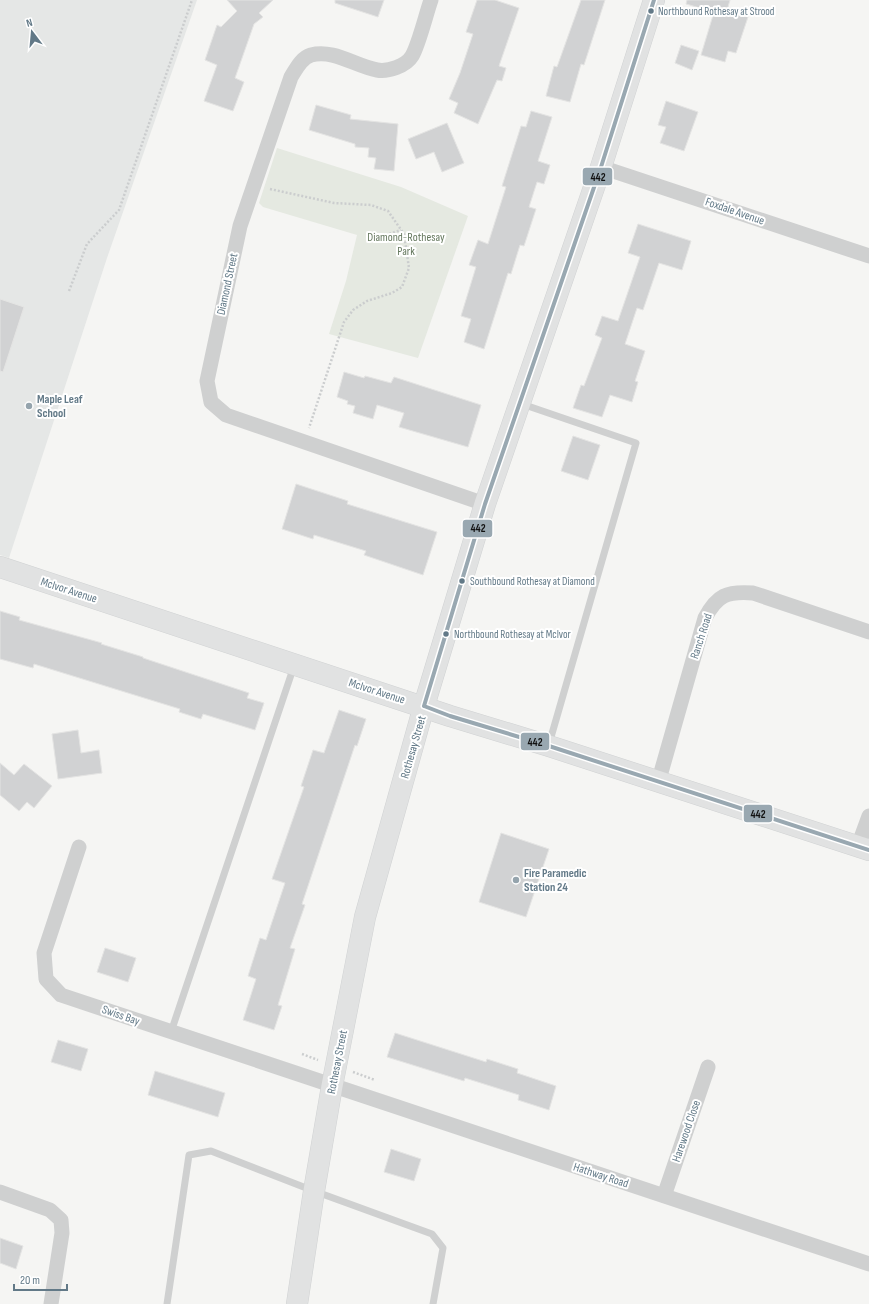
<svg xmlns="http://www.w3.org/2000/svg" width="869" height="1304" viewBox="0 0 869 1304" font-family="'Sofia Sans Condensed',sans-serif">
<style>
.built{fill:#e5e7e6}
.green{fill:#e5e9e1}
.building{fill:#d1d2d3;stroke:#e4e4e3}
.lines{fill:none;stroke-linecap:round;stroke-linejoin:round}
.secondary-casing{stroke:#d0d2d3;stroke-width:22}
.path{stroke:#cbcdce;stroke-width:2.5;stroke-dasharray:2 2;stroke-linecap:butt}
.lane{stroke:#cfd0d0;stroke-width:7}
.street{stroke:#cfd0d0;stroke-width:15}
.secondary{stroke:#e1e2e2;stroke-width:21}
.bus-1-casing{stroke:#fff;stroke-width:7}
.bus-1{stroke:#99a8b1;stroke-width:4}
.bus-dot{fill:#627987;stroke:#fff;stroke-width:1.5}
.poi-dot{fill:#95a4ad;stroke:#fff;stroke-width:1.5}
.labels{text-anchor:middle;stroke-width:4;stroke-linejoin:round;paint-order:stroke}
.bus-label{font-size:11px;fill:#627987;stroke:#fff;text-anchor:start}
.street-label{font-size:12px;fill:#627987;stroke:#fff}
.park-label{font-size:12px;fill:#65785e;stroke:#fff}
.poi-label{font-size:12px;font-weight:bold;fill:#627987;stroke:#fff;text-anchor:start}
.line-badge{stroke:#fff;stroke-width:1.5}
.pale-badge-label{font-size:11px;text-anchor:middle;font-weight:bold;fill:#111}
</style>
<rect width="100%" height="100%" fill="#f5f5f3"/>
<path class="built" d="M0,0H197L107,258L9,558L0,555Z"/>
<path class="green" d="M277,148L401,187L468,216L418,358L329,334L346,281L357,235L263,207L259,203Z"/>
<path class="building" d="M227,0H273L259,13L263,17L254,24L235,78L244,82L233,111L204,101L217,65L205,60L217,25L221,27L237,11Z
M335,0H384L378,17L335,3Z
M477,0H495L519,8L499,66L506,68L502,81L497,80L478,124L454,113L458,103L449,99L460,73L473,34L466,32Z
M581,0H605L584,65L581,64L570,102L546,96L554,66L557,67Z
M687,0H730L728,7L749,14L736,53L728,51L725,62L701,55L714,12L686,4Z
M681,45L699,51L692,70L675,63Z
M666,101L698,112L684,151L660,143L666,127L658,125Z
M316,105L351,115L350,119L398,124L394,171L374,169L376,158L368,157L369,148L355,147V144L309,130Z
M531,111L552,117L538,161L550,165L544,184L537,182L529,207L536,209L524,246L520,245L511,274L508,273L484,349L464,342L471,319L461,316L476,267L469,265L478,240L488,244L506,187L502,186L521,126L526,127Z
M447,123L464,163L442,172L434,152L416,159L408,139Z
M638,224L691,241L682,270L659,263L643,310L637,308L625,344L645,351L635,381L638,382L632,402L610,395L602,417L573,408L581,385L584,386L602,338L595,335L602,316L618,321L640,257L628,253Z
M0,299L24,307L3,372L0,371Z
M344,372L364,378L365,376L391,383L394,377L481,405L468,447L399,427L404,413L377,405L373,419L353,413L355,406L347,404L348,401L337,397Z
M573,436L600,445L588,480L561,471Z
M296,484L348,501L347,504L437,532L423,575L364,555L366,551L314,535L313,539L282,529Z
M0,611L20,617L19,620L102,643L101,644L143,657V658L249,693L247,698L264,703L255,730L203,714L201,719L179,712L180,709L34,664L33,668L0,659Z
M339,710L366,719L357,746L355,745L302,904L305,905L290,948L295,949L278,1005L282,1006L274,1030L243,1020L256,979L248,976L260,938L266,940L285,883L272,879L304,787L301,786L313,750L324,753Z
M78,730L81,753L99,750L102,773L58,779L52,734Z
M0,763L14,775L24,764L52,786L34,808L27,802L19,811L0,795Z
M501,833L549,849L526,917L479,902Z
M105,948L136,958L128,982L97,972Z
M395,1033L486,1062L487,1059L518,1069L517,1073L556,1086L549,1110L518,1100L519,1095L465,1078L464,1081L387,1057Z
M58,1040L88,1049L81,1071L51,1062Z
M155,1071L225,1093L218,1117L148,1095Z
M391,1149L421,1159L414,1181L384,1172Z
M0,1238L23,1246L16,1269L0,1263Z"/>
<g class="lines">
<defs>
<path id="secondary" d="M0,567L450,716L549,746L869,850
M297,1304L314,1191L332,1086L365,917L424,706L485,504L601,167L654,0"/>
</defs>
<use href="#secondary" class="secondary-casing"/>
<path class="path" d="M270,189L334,203L371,205L388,211L404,234L409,268L402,287L392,293L367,301L353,310L344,322L309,428
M374,239L401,230
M69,291L87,244L119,210L192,0
M302,1054L318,1060
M353,1072L375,1080"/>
<path class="lane" d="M522,404L636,443L549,744
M171,1032L294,666
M167,1304L189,1155L211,1151L314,1191L432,1234L443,1248L433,1304"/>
<path class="street" d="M431,0C426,14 419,44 412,56C406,66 388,72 377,70C355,66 334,49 311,55C301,58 296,69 291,77L240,226L207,381L211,402L226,415L485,504
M601,167L869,256
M658,783L705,618C717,595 727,591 753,593L869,632
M858,846L869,816
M79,847L44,953L46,979L61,995L869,1264
M0,1192L50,1210L61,1220L62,1233L51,1304
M664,1196L708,1067"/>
<use href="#secondary" class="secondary"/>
<defs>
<path id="bus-1" d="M424,706L485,504L601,167L654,0
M424,706L450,716L549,746L869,850"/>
</defs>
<use href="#bus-1" class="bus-1-casing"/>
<use href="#bus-1" class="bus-1"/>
</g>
<g class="bus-dot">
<circle cx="651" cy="11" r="3.5"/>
<circle cx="462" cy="581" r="3.5"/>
<circle cx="446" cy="634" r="3.5"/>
</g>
<g class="poi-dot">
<circle cx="29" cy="406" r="4"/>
<circle cx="516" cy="880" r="4"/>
</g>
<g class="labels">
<g class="bus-label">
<text x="658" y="15">Northbound Rothesay at Strood</text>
<text x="470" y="585">Southbound Rothesay at Diamond</text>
<text x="454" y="638">Northbound Rothesay at McIvor</text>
</g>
<g class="street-label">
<text transform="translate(735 211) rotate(19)" y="4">Foxdale Avenue</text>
<text transform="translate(227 284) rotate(-78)" y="4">Diamond Street</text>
<text transform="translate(69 590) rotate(18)" y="4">McIvor Avenue</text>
<text transform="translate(701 636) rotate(-72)" y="4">Ranch Road</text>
<text transform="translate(377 691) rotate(18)" y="4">McIvor Avenue</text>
<text transform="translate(413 747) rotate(-74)" y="4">Rothesay Street</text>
<text transform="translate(121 1015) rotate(19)" y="4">Swiss Bay</text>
<text transform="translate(337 1062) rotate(-79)" y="4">Rothesay Street</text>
<text transform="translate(686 1131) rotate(-71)" y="4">Harewood Close</text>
<text transform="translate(601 1175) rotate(18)" y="4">Hathway Road</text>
</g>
<g class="park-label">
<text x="406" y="241">Diamond-Rothesay<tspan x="406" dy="14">Park</tspan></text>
</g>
<g class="poi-label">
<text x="37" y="403">Maple Leaf<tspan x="37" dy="14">School</tspan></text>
<text x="524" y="877">Fire Paramedic<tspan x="524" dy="14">Station 24</tspan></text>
</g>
</g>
<g class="line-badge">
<rect x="582" y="167" width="31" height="19" rx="4" fill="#99a8b1"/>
<rect x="462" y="519" width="31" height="19" rx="4" fill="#99a8b1"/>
<rect x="520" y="732" width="30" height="19" rx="4" fill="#99a8b1"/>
<rect x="743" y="804" width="30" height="19" rx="4" fill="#99a8b1"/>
</g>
<g class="pale-badge-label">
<text x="598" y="181">442</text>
<text x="478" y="532">442</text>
<text x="535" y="746">442</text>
<text x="758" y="818">442</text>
</g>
<g transform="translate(32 32) rotate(344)" stroke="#ffffff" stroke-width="3" paint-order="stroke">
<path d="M0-3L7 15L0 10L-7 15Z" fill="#627987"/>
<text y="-6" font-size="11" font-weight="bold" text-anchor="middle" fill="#627987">N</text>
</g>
<path d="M14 1284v6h53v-6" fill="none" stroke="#627987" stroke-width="2"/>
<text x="20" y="1284" font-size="12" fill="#627987" stroke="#ffffff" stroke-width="3" paint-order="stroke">20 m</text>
</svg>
